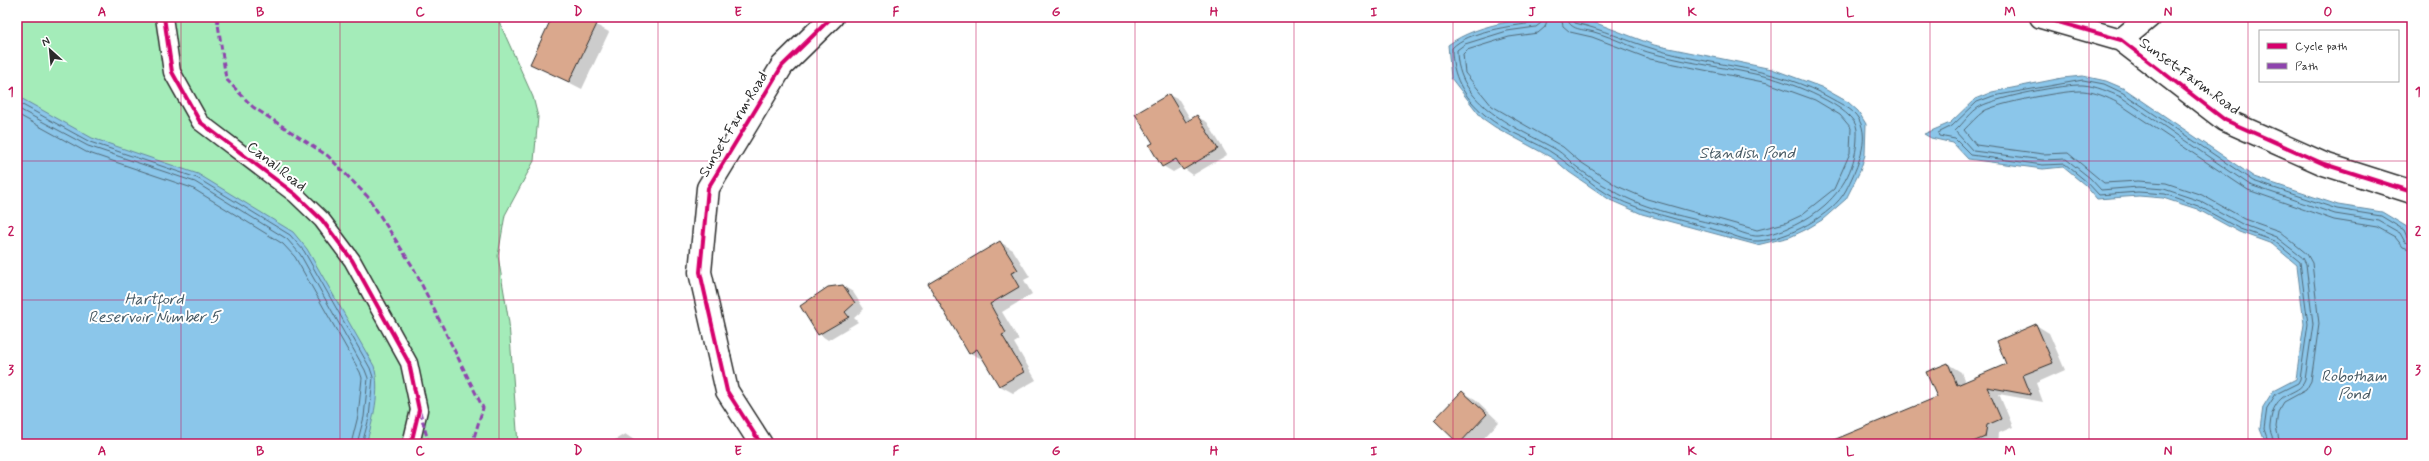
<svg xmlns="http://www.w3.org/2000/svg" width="2429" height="461" viewBox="0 0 2429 461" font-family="Mynerve,sans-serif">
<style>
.green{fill:#a4ecb9;stroke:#688c72}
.water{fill:#8bc6ea;stroke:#65889e}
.shadow{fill:#0003}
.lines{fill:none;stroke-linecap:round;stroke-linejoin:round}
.shore{stroke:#516977;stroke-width:1}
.building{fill:#daa88d;stroke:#2b2b2b}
.lane-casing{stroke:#2b2b2b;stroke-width:19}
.street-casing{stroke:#2b2b2b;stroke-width:25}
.lane{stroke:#fff;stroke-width:16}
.street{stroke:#fff;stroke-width:22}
.quiet{stroke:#8e44ad;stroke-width:3;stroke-dasharray:6 3;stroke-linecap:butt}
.cycleway-casing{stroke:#fff;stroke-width:6}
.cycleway{stroke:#d6006c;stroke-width:4}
.grid{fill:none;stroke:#c2185b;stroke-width:1;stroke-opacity:0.55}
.labels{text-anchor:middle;stroke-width:4;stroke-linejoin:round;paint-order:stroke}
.street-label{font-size:15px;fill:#2b2b2b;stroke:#fff}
.water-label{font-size:16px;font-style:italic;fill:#485a64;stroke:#fff}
.neatline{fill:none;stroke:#c2185b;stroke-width:1.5}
.grid-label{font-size:13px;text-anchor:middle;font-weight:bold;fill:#c2185b}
</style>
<rect width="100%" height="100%" fill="#fff"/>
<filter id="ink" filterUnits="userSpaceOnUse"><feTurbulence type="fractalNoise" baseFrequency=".025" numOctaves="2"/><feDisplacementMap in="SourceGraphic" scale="8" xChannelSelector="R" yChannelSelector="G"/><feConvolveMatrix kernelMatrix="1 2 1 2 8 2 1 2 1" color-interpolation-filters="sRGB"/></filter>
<g filter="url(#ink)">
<path class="green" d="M17,17H497L533,97L538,117L534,161L505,215L498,256L509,323L518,444H17Z"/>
<path class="water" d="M1569,17L1596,23L1654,45L1772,69L1821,87L1848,102L1858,111L1866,124L1865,155L1860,171L1846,199L1822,220L1807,229L1790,237L1757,245L1642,214L1610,200L1569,172L1554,159L1495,127L1482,118L1451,78L1448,45C1479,22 1531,17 1569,17Z
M2083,76L2106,81L2125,89L2254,177L2338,205L2382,212L2407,227L2412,239V444H2266L2260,429L2263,407L2273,391L2296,379L2304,324L2297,265L2272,244L2239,232L2197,209L2163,198L2139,196L2097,199L2085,185L2063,167L2043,169L1968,159L1953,143L1931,138L1924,134L1950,123L1975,99L1992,92L2062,78Z
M17,96L92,138L198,174L293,232L307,249L374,366C381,391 373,420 366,444H17Z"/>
<path class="shadow" d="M553,17H597L594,24L609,32L582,89L531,63Z
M1169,95L1179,100L1191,120L1197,117L1207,122L1227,155L1193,175L1182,167L1173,172L1163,166L1150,145L1154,143Z
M1000,242L1013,250L1030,277L1024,280L1032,294L1002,312L1019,340L1014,343L1036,380L1013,393L1000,386L984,360L970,353Z
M843,286L853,292L864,309L854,318L858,322L828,340L819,334Z
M2036,325L2049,333L2065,370L2036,383L2043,402L1999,394L2013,427L1999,433L1998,444H1865L1938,397L1948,364L1961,372L1965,382L2007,365Z
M1462,392L1475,399L1499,422L1481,441L1483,444H1459L1435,420Z
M625,434L640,444H608Z"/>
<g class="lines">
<path class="shore" d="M1537,17L1534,23C1511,26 1468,31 1452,48C1452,76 1463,96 1485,115C1506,133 1535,140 1557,156C1576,169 1592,186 1613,197C1645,213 1682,220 1716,230C1729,233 1746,242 1758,241C1786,240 1833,215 1846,190C1855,172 1869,144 1861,124C1856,110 1844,106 1832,99C1775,66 1715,67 1654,49C1627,41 1602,29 1575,23L1572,17
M1542,17L1541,23L1536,27L1507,31L1465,44L1457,50C1457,106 1516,127 1557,150C1563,154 1568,159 1573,164C1585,174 1599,183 1612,190C1646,211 1689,217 1726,227C1736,230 1750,237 1759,236C1783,233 1807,221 1825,205C1847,185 1858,160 1857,130C1856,107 1788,82 1768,77C1731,68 1692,64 1655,54C1634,49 1615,38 1594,32C1584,29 1569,31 1567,17
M1548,17L1545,27L1538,33L1509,37L1467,50L1463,54L1465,73L1492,106L1563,147L1579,161L1617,186L1647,199L1757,230L1785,223L1800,216L1834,189L1850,153L1851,128L1840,115L1815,100L1768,83L1650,59L1592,37L1570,32L1563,26L1561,17
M17,102L90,142L197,178L290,235L304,251L370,368L373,377L369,418L362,444
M17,108L88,146L195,182L287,239L300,254L365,370L368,378L364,417L357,444
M17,114L86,152L192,188L283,244L295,257L360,372L362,378L358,416L351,444
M2269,444L2264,429L2267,408L2276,394L2298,383L2300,379L2308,324L2300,262L2274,241L2240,229L2198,206L2165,194L2138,192L2099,195L2087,182L2065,164L2043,165L1971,155L1955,139L1939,136L1938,133L1952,126L1977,102L1993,96L2083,80L2104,84L2123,93L2253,181L2337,209L2381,216L2404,230L2407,237L2412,239
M2274,444C2274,438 2269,432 2270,426C2273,387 2299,398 2305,380L2313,324L2306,264L2303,258L2276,237L2242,224L2200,201L2164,189L2138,187L2101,190L2090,178L2066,159L2043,160L1973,151L1955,131C1963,124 1971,111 1981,106C1999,97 2064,84 2083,85C2096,86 2109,92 2121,97L2250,185L2335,214L2379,221L2400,233L2405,242L2412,244
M2280,444L2276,427L2278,412L2284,402L2306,390L2311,381L2319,324L2312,263L2307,254L2279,231L2245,219L2202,195L2166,183L2138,181L2104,183L2068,153L2043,154L1976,145L1964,130C1970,124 1977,116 1984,111C1998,103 2066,90 2083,91C2095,92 2107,97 2118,103L2248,190L2334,220L2377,227L2395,237L2403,247L2412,250"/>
</g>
<path class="building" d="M552,17H582L597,24L569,82L530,64Z
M1169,94L1186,122L1197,115L1218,149L1183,170L1176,159L1162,167L1149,145L1153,143L1135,114Z
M1000,241L1018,270L1011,273L1019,287L990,304L1006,333L1002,335L1024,372L999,386L977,349L969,354L928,284Z
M843,285L855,303L845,312L849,317L818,335L800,306L828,287Z
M2036,324L2053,363L2023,375L2031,395L1987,387L2001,419L1987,425L1985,437L1968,444H1824L1937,397L1926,372L1948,363L1957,385L2006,364L1997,341Z
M1462,391L1487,414L1459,444L1434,420Z"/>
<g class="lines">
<defs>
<path id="lane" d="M164,17L172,72L200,122L295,194L322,220L352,260L409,363L419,410L411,444"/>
<path id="street" d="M2041,17L2121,40L2225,120L2324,164L2412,192
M2121,40L2149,17
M761,444L727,391L700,272L708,188L782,66L832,17"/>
</defs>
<use href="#lane" class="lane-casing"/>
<use href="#street" class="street-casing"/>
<use href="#lane" class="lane"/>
<use href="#street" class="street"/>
<path class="quiet" d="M217,17L226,79L253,107L328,156L368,197L413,267L483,408L472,444
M420,412L429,444"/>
<defs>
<path id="cycleway" d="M164,17L172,72L200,122L295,194L322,220L352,260L409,363L419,410L411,444
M2041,17L2121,40L2225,120L2324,164L2412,192
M761,444L727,391L700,272L708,188L782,66L832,17"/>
</defs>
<use href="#cycleway" class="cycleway-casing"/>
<use href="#cycleway" class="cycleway"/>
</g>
</g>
<path class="grid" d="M181,17V444M340,17V444M499,17V444M658,17V444M817,17V444M976,17V444M1135,17V444M1294,17V444M1453,17V444M1612,17V444M1771,17V444M1930,17V444M2089,17V444M2248,17V444M17,161H2412M17,300H2412"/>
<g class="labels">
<g class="street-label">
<text transform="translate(2190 76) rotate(36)" y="5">Sunset Farm Road</text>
<text transform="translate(733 124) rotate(-59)" y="5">Sunset Farm Road</text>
<text transform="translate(277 166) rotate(38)" y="5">Canal Road</text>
</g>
<g class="water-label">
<text x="1747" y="158">Standish Pond</text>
<text x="154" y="304">Hartford<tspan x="154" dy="18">Reservoir Number 5</tspan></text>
<text x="2354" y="381">Robotham<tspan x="2354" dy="18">Pond</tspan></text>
</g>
</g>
<rect width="2429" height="461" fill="none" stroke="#fff" stroke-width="44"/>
<rect x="2259" y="30" width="140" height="52" fill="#ffffff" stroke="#aaaaaa"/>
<rect x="2267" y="43" width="20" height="6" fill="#d6006c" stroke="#aaaaaa"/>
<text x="2295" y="50" font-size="12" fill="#2b2b2b">Cycle path</text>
<rect x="2267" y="63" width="20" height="6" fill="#8e44ad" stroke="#aaaaaa"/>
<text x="2295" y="70" font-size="12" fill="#2b2b2b">Path</text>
<g transform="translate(50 50) rotate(333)" stroke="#ffffff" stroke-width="3" paint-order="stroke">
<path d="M0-3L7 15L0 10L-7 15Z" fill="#2b2b2b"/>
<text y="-6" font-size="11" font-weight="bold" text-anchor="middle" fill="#2b2b2b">N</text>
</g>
<rect x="22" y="22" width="2385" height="417" class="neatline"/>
<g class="grid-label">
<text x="102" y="16">A</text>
<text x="260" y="16">B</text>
<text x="420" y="16">C</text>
<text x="578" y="16">D</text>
<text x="738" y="16">E</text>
<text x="896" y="16">F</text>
<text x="1056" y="16">G</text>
<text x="1214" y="16">H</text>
<text x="1374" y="16">I</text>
<text x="1532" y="16">J</text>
<text x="1692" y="16">K</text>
<text x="1850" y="16">L</text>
<text x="2010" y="16">M</text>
<text x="2168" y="16">N</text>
<text x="2328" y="16">O</text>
<text x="11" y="96">1</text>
<text x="2418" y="96">1</text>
<text x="11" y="235">2</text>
<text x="2418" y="235">2</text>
<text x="11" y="374">3</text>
<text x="2418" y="374">3</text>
<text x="102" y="455">A</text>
<text x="260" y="455">B</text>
<text x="420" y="455">C</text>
<text x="578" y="455">D</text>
<text x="738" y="455">E</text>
<text x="896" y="455">F</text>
<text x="1056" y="455">G</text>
<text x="1214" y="455">H</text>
<text x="1374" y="455">I</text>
<text x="1532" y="455">J</text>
<text x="1692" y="455">K</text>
<text x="1850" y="455">L</text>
<text x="2010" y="455">M</text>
<text x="2168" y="455">N</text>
<text x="2328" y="455">O</text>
</g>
</svg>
